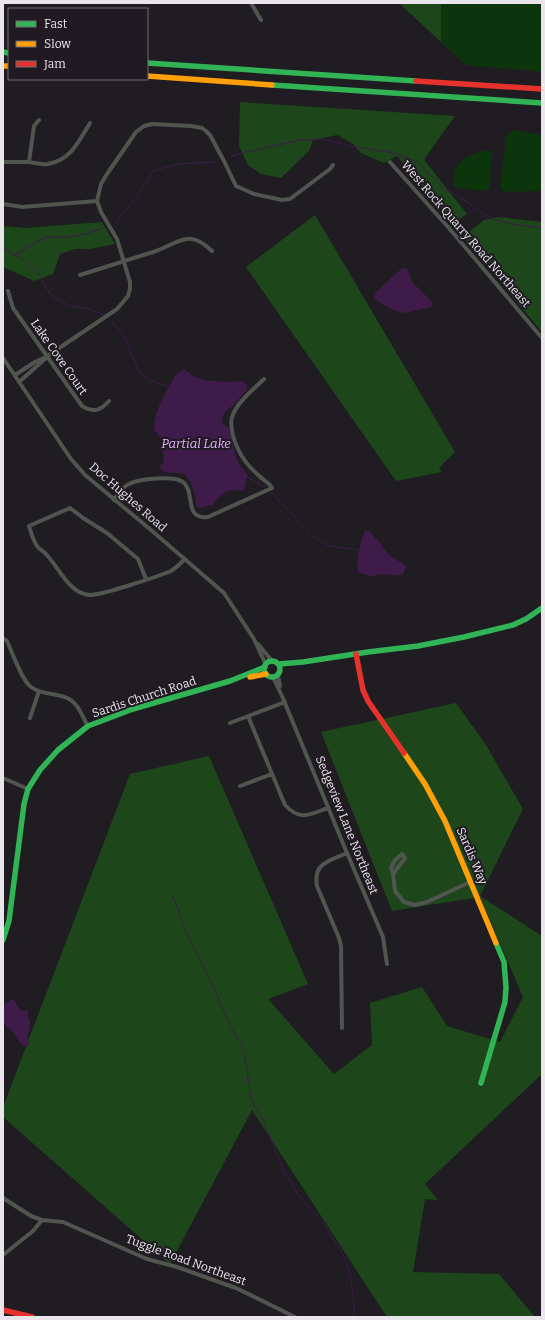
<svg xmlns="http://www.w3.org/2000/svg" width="545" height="1320" viewBox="0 0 545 1320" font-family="Bitter,serif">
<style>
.green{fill:#0d350b}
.forest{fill:#1d471b}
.water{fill:#3e1b49}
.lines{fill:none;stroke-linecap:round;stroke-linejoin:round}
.stream{stroke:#3e1b49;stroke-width:1}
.street{stroke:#50554f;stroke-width:4}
.fast{stroke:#30b455;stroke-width:5.5}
.slow{stroke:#ff9f0a;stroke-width:5.5}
.jam{stroke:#e5322d;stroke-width:5.5}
.labels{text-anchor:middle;stroke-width:4;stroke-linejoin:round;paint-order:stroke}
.street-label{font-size:12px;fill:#e9e5eb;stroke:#201b23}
.water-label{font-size:13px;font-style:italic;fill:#e8adfe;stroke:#201b23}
</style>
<rect width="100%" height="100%" fill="#1f1d21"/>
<path class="green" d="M441,3H542V72L466,65L441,42Z
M514,130L542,135V191L504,192L500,187L506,137Z
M486,150L492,152L490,187L485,191L453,187C453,182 453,176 455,171C460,157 473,154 486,150Z"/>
<path class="forest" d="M399,3H441V42Z
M240,102L455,116L425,158V161L467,214L453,224L397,156L384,163L361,153L352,143L337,135L313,140L309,151L281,178L261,174L248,165L239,146Z
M315,215L455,452L439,468L442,472L396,481L246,267Z
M498,217L542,222V330L541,331L463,237L484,220Z
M102,222L115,244L90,249H75L60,254L53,274L34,281L3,267V226L25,228Z
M456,703L486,745L523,809L480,896L542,936V1074L425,1184L438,1200L425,1199L413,1272L499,1274L535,1317H387L252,1110L170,1264L3,1117V1107L130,774L209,756L308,984L268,999L334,1074L372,1045L370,1003L422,987L447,1026L500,1042L523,997L480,897L392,911L321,732Z"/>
<path class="water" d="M402,268L407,269L413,283L433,303L432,307L403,313L393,310L376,300L374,297L376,292Z
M184,369L193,376L204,380L224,382L242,381L247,385V389L236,403L225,412L222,418L223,424L229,428L235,454L239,464L248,476C244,481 246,486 243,491L230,490L226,492L218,498L213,505L199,508L196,506C197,498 191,477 183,474C175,471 171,476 161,470L160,466L164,462L162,439L154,430C154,410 166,393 175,376L179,372Z
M365,531H369L371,532L374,537L379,541L384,549L390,556L404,564L406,567L403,575C394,577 381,571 373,577L361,573H358C356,560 360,543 365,531Z
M11,999L15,1001L17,1006L22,1011L28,1010C26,1016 30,1018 30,1024C31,1033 25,1032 29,1044L26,1047L20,1043L15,1035L3,1022V1004L7,1003Z"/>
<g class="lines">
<path class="stream" d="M46,9L50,3
M3,45L9,42
M231,157L238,154L301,140L322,139L350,146L394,153L415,161L421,165L443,188L466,201L477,210L491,218L512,224L542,228
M115,223L136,198L153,171L177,164L216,162
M3,248L24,260L39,274L50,294L56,299L71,306L90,309L103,315
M16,254L19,253L40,240L47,237H69L85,234L104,228
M111,321L124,336L137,367L141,373L151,381L169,387
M247,477L266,487
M271,492L310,533
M314,537L329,546L359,550
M173,896L186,931L210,979L229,1023L242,1046L246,1062L251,1099L264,1122L284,1171L298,1195L323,1222L345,1258L351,1279L354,1305V1317"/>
<path class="street" d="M251,3L261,20
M3,162H29L34,126L39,120
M29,162C35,163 42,165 48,164C71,160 79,141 90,123
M390,162L448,227L542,338
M97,201L101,184L107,174L136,132L144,126L152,124L191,126L202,128L206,131L210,135L224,161L236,186L254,194L282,200L290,199L330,169L333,165
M3,204L22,207L97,201L101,212L117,239L130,282V289L128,296L117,309L46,357L35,362L15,375
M80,275L153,252C178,244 188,227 212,251
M8,291L13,308L82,406C94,413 100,411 109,401
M3,358L71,459L85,475L151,530L224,593L254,639L266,665
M19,382L45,359
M114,500C118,494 122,487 129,484C138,479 174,475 183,482C196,492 183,520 208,517L272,488L269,484C251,470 240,459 233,436C232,430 230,423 232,417C237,402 253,390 264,379
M146,579L138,559L107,533L83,518L70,508L29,526C31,533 33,540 37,546C39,549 43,551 46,554C59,568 69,593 89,595C100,596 159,576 171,571C176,568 181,563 185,559
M3,638L7,641C12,652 22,681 31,687C44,697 65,691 76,705C81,711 84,720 88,726
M258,644L272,661
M278,675L280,686
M273,677L282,696L347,853L383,937L387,964
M248,716L285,805C301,822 310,814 328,808
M30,718L39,691
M230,723L285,702
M3,778L28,789
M240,786L272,774
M393,874L391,868L395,860L402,854L405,858L393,874L395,891L404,902L415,905L427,902L470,882
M342,1028L341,946L339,938L317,886C313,863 329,861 347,853
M3,1198L31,1216L42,1220L63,1222L147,1259L177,1267L236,1288L295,1317
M3,1255L33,1231L42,1220"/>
<path class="fast" d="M3,52L9,53
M147,63L416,81
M272,85L542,103
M264 669a8 8 0 1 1 16 0a8 8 0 1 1-16 0Z
M279,664L303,662L368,652L418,646L464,637L513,625L526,619L542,608
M3,940L9,921L24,804L28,789L40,770L58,750L88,726L133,709L230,681L265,667
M481,1083L505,1002L506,987L504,962L496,943"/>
<path class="slow" d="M3,66H9
M147,76L272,85
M250,677L266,674
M404,753L425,784L445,821L496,943"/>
<path class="jam" d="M416,81L542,89
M356,654L363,690L368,701L404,753
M3,1310L32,1317"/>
</g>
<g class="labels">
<g class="street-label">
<text transform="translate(466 234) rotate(49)" y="4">West Rock Quarry Road Northeast</text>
<text transform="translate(59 357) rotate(55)" y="4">Lake Cove Court</text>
<text transform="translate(128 497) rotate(41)" y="4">Doc Hughes Road</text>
<text transform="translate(144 697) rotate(-18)" y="4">Sardis Church Road</text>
<text transform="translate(347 825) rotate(68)" y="4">Sedgeview Lane Northeast</text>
<text transform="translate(472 856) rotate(67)" y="4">Sardis Way</text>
<text transform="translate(186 1260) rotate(20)" y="4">Tuggle Road Northeast</text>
</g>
<g class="water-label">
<text x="196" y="448">Partial Lake</text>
</g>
</g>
<rect width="545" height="1320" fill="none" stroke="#e9e5eb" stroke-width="8"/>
<rect x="8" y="8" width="140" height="72" fill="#201b23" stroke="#706c73"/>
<rect x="16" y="21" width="20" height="6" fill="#30b455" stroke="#706c73"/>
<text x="44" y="28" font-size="12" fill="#e9e5eb">Fast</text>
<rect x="16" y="41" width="20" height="6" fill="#ff9f0a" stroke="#706c73"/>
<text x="44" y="48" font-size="12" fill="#e9e5eb">Slow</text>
<rect x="16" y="61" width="20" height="6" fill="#e5322d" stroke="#706c73"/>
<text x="44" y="68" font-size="12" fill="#e9e5eb">Jam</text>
</svg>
